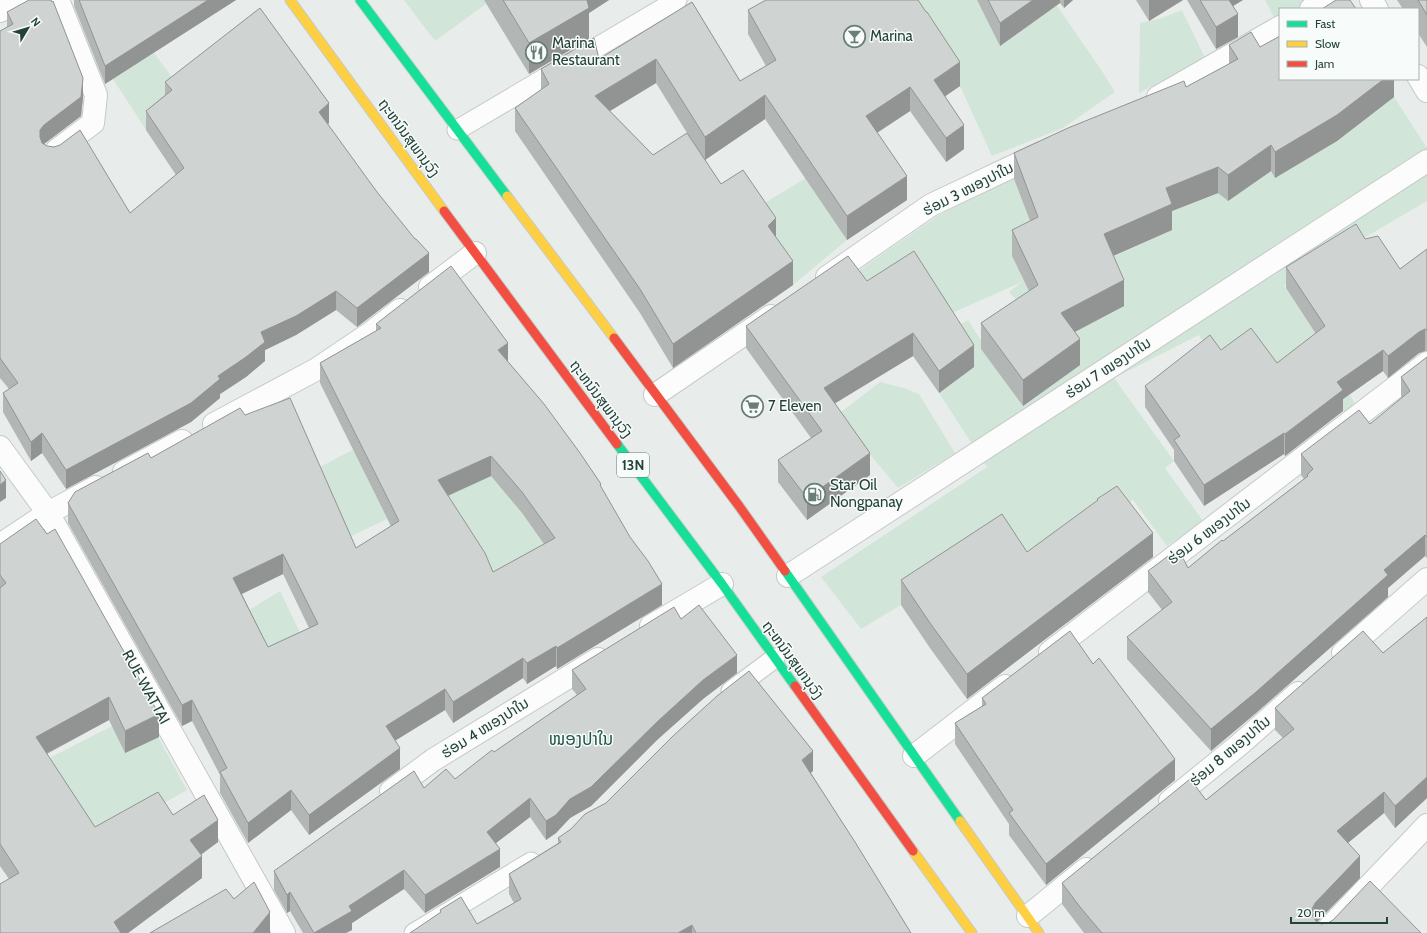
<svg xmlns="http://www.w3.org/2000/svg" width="1427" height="933" viewBox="0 0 1427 933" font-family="Cabin,'Noto Sans Lao',sans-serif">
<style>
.green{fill:#d1e6d8}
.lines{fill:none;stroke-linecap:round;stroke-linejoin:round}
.lane-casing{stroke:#c5cac8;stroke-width:21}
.street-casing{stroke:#c5cac8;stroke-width:24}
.fast-casing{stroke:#c3ccc9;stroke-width:11}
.slow-casing{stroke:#c3ccc9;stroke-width:11}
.jam-casing{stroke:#c3ccc9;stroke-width:11}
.lane{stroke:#fcfcfc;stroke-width:19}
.street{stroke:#fcfcfc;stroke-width:22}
.fast{stroke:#16e098;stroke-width:9}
.slow{stroke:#ffcf43;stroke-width:9}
.jam{stroke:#f24e42;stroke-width:9}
.wall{fill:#b2b6b5;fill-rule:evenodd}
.shaded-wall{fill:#919493}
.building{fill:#cfd4d2;stroke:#919493;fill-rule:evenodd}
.labels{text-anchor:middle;stroke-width:3;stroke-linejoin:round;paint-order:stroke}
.shield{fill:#f7fbf9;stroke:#637a73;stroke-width:1}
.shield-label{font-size:14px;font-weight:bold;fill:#24423a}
.poi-label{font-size:15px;fill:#24423a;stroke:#f7fbf9;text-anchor:start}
.street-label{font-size:15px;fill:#24423a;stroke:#f7fbf9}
.quarter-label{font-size:17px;fill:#1f5548;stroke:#f7fbf9}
</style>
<rect width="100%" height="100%" fill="#e8edeb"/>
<path class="green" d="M404,0H484L486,4L435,41Z
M903,0H977L1001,45L1053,0L1100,68L1115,92L1063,128L992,156L960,86Z
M1265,0H1345L1336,9H1280V29Z
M1182,10L1205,58L1139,93L1140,23L1162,18Z
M154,53L181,89L172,109L146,130L113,79Z
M1394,97L1427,148V201L1284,285L1324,346L1355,404L1344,412L1306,363L1277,384L1210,357L1199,335L1114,378L1174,461L1165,468L1203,521L1167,546L1133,500L1024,572L901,605L861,629L821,577L987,467L939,393L965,373L940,337L968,320L985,347L1031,316L1009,292L1022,282L943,317L867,303L848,278L939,215L1013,176L1038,243L1012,256L1024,281L1104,261L1172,230L1166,214L1271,171L1275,178L1337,141Z
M806,178L847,240L793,285L768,249L754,209Z
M880,382L904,388L919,394L955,453L898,488L837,415Z
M364,444L491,476L522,513L554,558L493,592L397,542L387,519L343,540L318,468Z
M280,591L308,649L268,667L241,615Z
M112,726L158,737L187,790L92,844L24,771Z"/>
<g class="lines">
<defs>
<path id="lane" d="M457,130L677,0
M731,691L775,658
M414,933L531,862"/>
<path id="street" d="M1371,0L1377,9
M1311,9L1326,0
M0,11L21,0
M1418,76L1427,91
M1158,97L1280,27
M57,150L93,123L96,95L58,0
M827,277L931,205L1041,153
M430,287L475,253
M655,395L771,316
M214,424L317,369L372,332L400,310
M0,447L48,513L284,933
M124,472L182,441
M0,545L48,513L96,487
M788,576L1427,161
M651,626L722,584
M1050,652L1427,363
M1343,653L1427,579
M914,756L1005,686
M391,791L433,760L598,659
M1170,801L1239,745L1298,693
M1028,916L1086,869
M1324,933L1427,825"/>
<path id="fast" d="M360,0L507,196
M617,444L722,584L795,686
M785,571L960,821"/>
<path id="slow" d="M290,0L444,211
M507,196L614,338
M960,821L1039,933
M913,851L972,933"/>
<path id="jam" d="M444,211L617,444
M614,338L739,506L785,571
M795,686L913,851"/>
</defs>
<use href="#lane" class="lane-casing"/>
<use href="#street" class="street-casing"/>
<use href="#fast" class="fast-casing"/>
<use href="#slow" class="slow-casing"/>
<use href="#jam" class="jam-casing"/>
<use href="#lane" class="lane"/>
<use href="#street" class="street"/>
<use href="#fast" class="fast"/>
<use href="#slow" class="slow"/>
<use href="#jam" class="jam"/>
</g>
<path class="wall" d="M74,0H236L105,84L74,6Z
M484,0H609L589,13V39L529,74Z
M977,0H1073L1064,8L1060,3L1000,46Z
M1136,0H1183L1149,21Z
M1187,0H1243L1233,6L1238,37L1216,49Z
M1397,0H1427V47L1418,33V9H1403Z
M692,2L740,81L766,66L748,34V10L960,86L945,96L964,149L946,162L910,111L877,133L907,200L847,240L765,119L705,160L721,184L776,237L793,285L673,368L640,313L515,131V108L541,90V69L599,59ZM656,83L697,149L653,155L610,111Z
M7,12L83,97L81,116L44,144L130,213L176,175L146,130V111L165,95V82L329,123L328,124L429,272L357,327L336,310L296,335L265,350V361L246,377L220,394V398L191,422L66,489L42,453L31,461L3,412V393L9,389L0,378V31L7,27Z
M1229,45L1260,47L1394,79V97L1337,141L1275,178L1271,171L1228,201L1218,193L1172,211V230L1113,256L1124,306L1075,332L1080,365L1023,406L981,349V323L1029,291L1012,256V230L1030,221L1014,179V153L1186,87L1229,64Z
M1365,239L1400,269L1427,249V351H1425L1419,353L1388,378L1383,371L1343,399V411L1285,456L1284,454L1204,506L1174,461V450L1145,407V386L1221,350L1277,363L1316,334L1286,288V267Z
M867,281L974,367L939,393L913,356L835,403L870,475L807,520L778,482V460L811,438L746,348V326Z
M376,324L508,362L601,488L662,605L557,669L556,666L527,684L523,678L453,723L445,710L395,741L400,769L309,835L291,810L248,843L220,793V775L192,721L182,726L68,523V503L151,458L245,415L356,548L391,526L320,383V363L376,331ZM491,476L522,513L544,544L493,572L448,496ZM283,574L309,628L268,647L242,594Z
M1427,357V558L1425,556L1388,588V597L1256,713L1211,751L1127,659V637L1162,610L1148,592V571L1174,564L1188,568L1223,541L1304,479L1301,475V454L1370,424L1401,399V377Z
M1097,499L1153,557L967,699L930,648L901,605V580L1027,552L1097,501Z
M0,544L159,737L125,753L109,720L47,754L95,827L173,815L218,842L201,855L202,878L128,933H0L9,879L0,866Z
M1427,617V798L1395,828L1384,813L1348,843L1360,878L1317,922L1321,924L1421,933H1084L1062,904V883L1206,800L1283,738L1275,730V708L1383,653Z
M681,619L737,673L703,699L657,740L591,806L570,818L556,833L546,840L530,817L496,843L500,867L425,913L404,889L352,923V930L346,933H303L290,911L287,913L274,890V871L424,788L455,779L494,752L577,695L572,689V670Z
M1093,664L1175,780L1046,885L1009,835V824L955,744V723L982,706V698Z
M813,771L811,773L911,933H410L440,913V910L477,924L514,903L509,894V874L558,843V838Z"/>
<path class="shaded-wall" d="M208,0H236L105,84V66Z
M583,0H609L589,13V39L529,74V43Z
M1033,0H1060V3L1000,46V23Z
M1064,0H1073L1064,8Z
M1149,0H1183L1149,21Z
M1223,0H1243L1223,12Z
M1238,14V37L1216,49V27Z
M656,59V83L595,120V96Z
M960,62V86L934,104V80Z
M83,78V97L81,116L44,144L40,150V130Z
M1384,79H1394V97L1337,141L1275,178V152Z
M910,87V111L866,140V116Z
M765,95V119L705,160V137Z
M329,103V123L319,131V112Z
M964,125V149L946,162V138Z
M1271,145V171L1228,201V175Z
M1218,167V193L1172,211V230L1104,260V234L1166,188Z
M907,176V200L847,240V216Z
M776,218V242L768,226Z
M429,253V272L357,327V308Z
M793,261V285L673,368V344Z
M1124,280V306L1061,339V313Z
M336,291V310L296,335L265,350V361L246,377L220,394V398L191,422L66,489V470L218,376L261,332Z
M1425,329V351L1419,353L1388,378V356L1419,332Z
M913,333V356L824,410V388Z
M1080,339V365L1023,406V380Z
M508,343V364L498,350Z
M974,345V367L939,393V371Z
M1383,350V371L1343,399V411L1285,456V434L1337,382Z
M42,433V453L31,461V442Z
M1284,433V454L1204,506V485Z
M870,453V475L807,520V498Z
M491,456V476L438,500V480Z
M6,480V498L0,502V485Z
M1153,533V557L967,699V674Z
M1425,535V556L1388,588V597L1256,713L1211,751V729L1384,570Z
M283,554V574L233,598V578Z
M662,584V605L557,669V648Z
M556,646V666L527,684V663Z
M737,655V673L703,699L657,740L591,806L570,818L556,833L546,840V821L703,680Z
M523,658V678L453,723V702Z
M445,689V710L386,746V726Z
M109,697V720L36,759V737Z
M192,700V721L182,726V705Z
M159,714V737L125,753V731Z
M400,748V769L309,835V815Z
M813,751V771L802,779V760Z
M1175,759V780L1046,885V864Z
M1427,777V798L1395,828V806Z
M291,790V810L248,843V823Z
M1384,792V813L1337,852V831Z
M530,798V817L487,850V832Z
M218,820V842L190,862V840Z
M500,849V867L425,913V895Z
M202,856V878L128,933H114V922Z
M1360,856V878L1315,924L1312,930V909L1315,903Z
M404,870V889L352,923V930L346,933H314L349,906Z
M290,892V911L287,913V895Z
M270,912V933H253Z
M692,925V933H678Z"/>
<path class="building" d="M29,0H51L52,2L53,1L83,78L81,97L44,125L40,130V137L42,143L47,146L54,147L60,145L80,130L130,213L184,168L146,111L172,90L165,82L260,8L329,103L319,112L377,192L415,239H416L429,253L357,308L336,291L296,316L261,332L265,342L246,357L218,376L220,379L191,403L66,470L42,433L31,442L3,393L18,383L0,358V31L13,24L7,12Z
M79,0H208L105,66Z
M503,0H587L589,8L529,43Z
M766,0H918L926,12H927L960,62L934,80L964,125L946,138L910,87L866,116L907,176L847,216L765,95L705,137L656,59L595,96L653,155L687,133L721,184L743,170L776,218L768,226L793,261L673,344L640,289L515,108L549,84L541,69L594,38L599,59L692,2L740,81L776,60L748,10Z
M988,0H1033L1000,23Z
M1200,0H1229L1238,14L1216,27Z
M1336,0H1350L1356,9H1322Z
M1418,0H1427V15Z
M1251,32L1260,47L1280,36V79H1384L1337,115L1275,152L1271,145L1228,175L1218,167L1166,188L1172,204L1104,234L1124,280L1061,313L1080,339L1023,380L981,323L1038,285L1012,230L1038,217L1014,153L1068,128L1184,81L1186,87L1238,59L1229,45Z
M1356,224L1365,239L1378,236L1400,269L1427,249V330L1425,329L1419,332L1388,356L1383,350L1337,382L1343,390L1285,434L1284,433L1204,485L1174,440L1180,436L1145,386L1210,335L1221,350L1251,328L1277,363L1325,326L1286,267Z
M914,251L974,345L939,371L913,333L824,388L870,453L807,498L778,460L822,431L746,326L848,256L867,281Z
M451,266L508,343L498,350L544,404L580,453L601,484L600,485L630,537L648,561L662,584L557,648L556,646L527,663L523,658L453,702L445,689L386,726L400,748L309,815L291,790L248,823L220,772L227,768L192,700L182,705L68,503L75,492L148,453L151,458L240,408L245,415L290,398L356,548L399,521L320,363L381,328L376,324ZM491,456L522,492L555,538L493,572L485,553L438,480ZM283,554L318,624L268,647L233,578Z
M1427,357V537L1425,535L1384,570L1388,575L1256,692L1211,729L1127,637L1172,602L1148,571L1168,556L1174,564L1182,556L1188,568L1222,540L1223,541L1308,476L1307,475L1313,469L1301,454L1359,410L1370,424L1410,391L1401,377Z
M0,471L6,480L0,485Z
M1117,486L1153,533L967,674L930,623L901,580L1002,514L1027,552L1098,500L1097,499Z
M36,519L47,534L55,529L159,714L125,731L109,697L36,737L95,827L158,792L173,815L204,795L218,820L190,840L202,856L114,922L121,933H0V884L19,873L0,844V588L6,583L0,575V544Z
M699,605L737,655L703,680L657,722L591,787L570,799L556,815L546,821L530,798L487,832L500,849L425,895L404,870L349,906L352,911L314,933L290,892L287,895L274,871L414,771L424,788L446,769L455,779L492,750L494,752L586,689L572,670L674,607L681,619Z
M1427,617V777L1395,806L1384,792L1337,831L1360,856L1315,903L1312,909V915L1316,921L1321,924L1328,923L1333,920L1370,881L1421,933H1102L1080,907L1062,883L1190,779L1206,800L1294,729L1275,708L1363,631L1383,653Z
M1070,631L1093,664L1099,658L1175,759L1046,864L1009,813L1013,810L955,723L986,704L982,698Z
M749,671L813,751L802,760L855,842L911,933H696L692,925L678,933H410L441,912L440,910L461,897L477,924L521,899L509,874L561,842L558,838L571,829L585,814L606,803L673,736L717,696Z
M254,882L270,912L253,933H150L226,889L234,899Z"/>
<defs>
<symbol id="bar-ring" viewBox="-11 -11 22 22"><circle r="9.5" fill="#f7fbf9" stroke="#697e78" stroke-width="1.5"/><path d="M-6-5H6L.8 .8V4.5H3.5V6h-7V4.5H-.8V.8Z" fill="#697e78"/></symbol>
<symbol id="restaurant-ring" viewBox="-11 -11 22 22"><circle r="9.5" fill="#f7fbf9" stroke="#697e78" stroke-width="1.5"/><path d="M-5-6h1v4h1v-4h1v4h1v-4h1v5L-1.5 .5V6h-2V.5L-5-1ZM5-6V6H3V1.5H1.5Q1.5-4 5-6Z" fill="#697e78"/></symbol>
<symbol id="supermarket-ring" viewBox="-11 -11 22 22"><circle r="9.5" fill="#f7fbf9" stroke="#697e78" stroke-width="1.5"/><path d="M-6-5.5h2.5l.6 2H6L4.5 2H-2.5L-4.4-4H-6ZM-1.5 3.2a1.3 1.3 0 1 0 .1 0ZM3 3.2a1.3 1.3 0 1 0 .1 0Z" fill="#697e78"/></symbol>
<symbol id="fuel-ring" viewBox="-11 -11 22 22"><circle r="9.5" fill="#f7fbf9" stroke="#697e78" stroke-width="1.5"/><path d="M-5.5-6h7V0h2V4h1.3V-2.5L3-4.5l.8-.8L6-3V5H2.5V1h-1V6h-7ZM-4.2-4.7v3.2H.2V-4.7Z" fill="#697e78"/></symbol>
</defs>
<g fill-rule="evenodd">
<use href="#bar-ring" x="842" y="24" width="25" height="25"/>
<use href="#restaurant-ring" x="524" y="40" width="25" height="25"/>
<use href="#supermarket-ring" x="740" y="394" width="25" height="25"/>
<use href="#fuel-ring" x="802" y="482" width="25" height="25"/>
</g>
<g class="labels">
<rect class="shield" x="617" y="453" width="32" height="24" rx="3"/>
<g class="shield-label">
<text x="633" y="470">13N</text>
</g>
<g class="poi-label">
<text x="870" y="41">Marina</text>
<text x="552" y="48">Marina<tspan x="552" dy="17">Restaurant</tspan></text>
<text x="768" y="411">7 Eleven</text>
<text x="830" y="490">Star Oil<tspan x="830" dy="17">Nongpanay</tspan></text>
</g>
<g class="street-label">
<text transform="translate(409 138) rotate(54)" y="5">ຖະຫນົນສຸພານຸວົງ</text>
<text transform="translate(968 189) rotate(-27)" y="5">ຮ່ອມ 3 ໜອງປາໃນ</text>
<text transform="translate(1108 368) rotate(-33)" y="5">ຮ່ອມ 7 ໜອງປາໃນ</text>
<text transform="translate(601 399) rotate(53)" y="5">ຖະຫນົນສຸພານຸວົງ</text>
<text transform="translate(1209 531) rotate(-37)" y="5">ຮ່ອມ 6 ໜອງປາໃນ</text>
<text transform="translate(793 660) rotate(54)" y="5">ຖະຫນົນສຸພານຸວົງ</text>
<text transform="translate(146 687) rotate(61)" y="5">RUE WATTAI</text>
<text transform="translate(485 728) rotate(-32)" y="5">ຮ່ອມ 4 ໜອງປາໃນ</text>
<text transform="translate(1230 751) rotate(-40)" y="5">ຮ່ອມ 8 ໜອງປາໃນ</text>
</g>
<g class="quarter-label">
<text x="581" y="745">ໜອງປາໃນ</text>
</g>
</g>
<rect x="1279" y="8" width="140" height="72" fill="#f7fbf9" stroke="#a3b1ad"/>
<rect x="1287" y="21" width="20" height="6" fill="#16e098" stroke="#a3b1ad"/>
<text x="1315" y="28" font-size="12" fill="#24423a">Fast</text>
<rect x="1287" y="41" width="20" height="6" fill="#ffcf43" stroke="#a3b1ad"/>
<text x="1315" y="48" font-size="12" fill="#24423a">Slow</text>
<rect x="1287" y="61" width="20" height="6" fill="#f24e42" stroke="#a3b1ad"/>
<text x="1315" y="68" font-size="12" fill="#24423a">Jam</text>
<g transform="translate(28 28) rotate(52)" stroke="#f7fbf9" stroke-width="3" paint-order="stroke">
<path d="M0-3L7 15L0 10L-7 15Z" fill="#24423a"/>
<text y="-6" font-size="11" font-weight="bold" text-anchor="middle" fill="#24423a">N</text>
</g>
<path d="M1291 917v6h96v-6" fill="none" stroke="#24423a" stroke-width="2"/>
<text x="1297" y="917" font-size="12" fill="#24423a" stroke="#f7fbf9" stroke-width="3" paint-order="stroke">20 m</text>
</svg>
